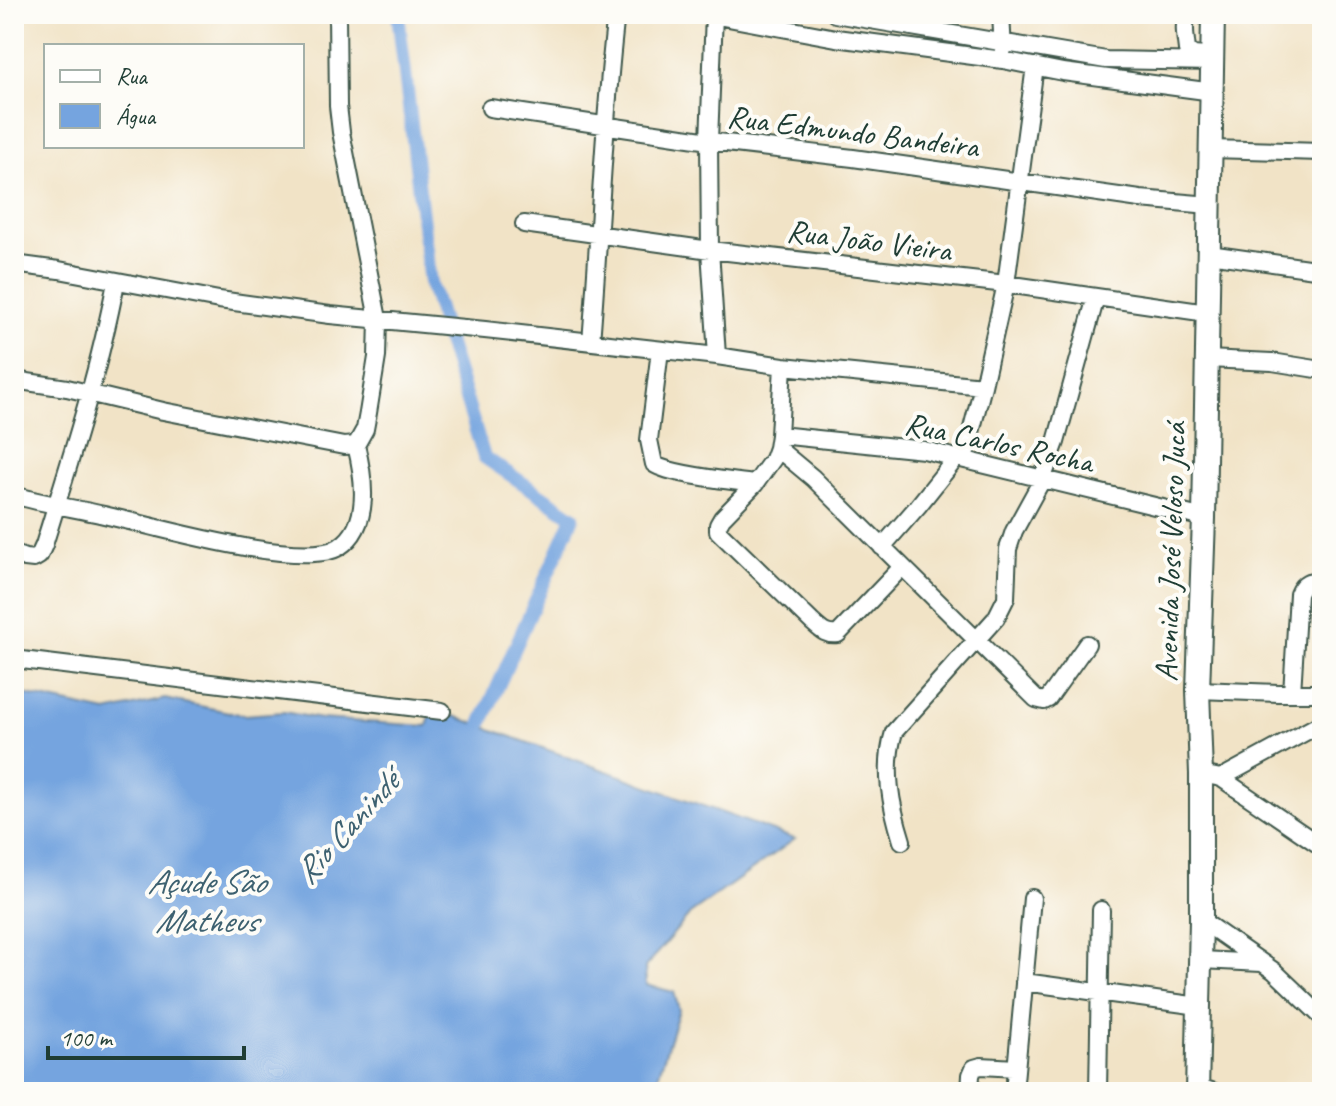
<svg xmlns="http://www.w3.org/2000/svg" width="1336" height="1106" viewBox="0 0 1336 1106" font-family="Caveat,sans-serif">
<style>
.water{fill:#75a4df;stroke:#4a708a;stroke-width:2}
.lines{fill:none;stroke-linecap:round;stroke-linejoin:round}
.canal{stroke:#75a4df;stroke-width:14}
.minor-casing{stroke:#3e564a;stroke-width:20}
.major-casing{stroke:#3e564a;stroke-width:26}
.minor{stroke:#fff;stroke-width:16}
.major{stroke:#fff;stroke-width:22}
.labels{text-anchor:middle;stroke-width:8;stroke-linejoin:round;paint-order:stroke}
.street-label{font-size:32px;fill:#1f3d34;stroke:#fdfcf7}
.water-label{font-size:34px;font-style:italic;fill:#3d6170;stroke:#fdfcf7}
</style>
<rect width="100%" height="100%" fill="#fdfcf7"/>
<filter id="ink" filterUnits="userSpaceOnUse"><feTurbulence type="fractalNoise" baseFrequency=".0125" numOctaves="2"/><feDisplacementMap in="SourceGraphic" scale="16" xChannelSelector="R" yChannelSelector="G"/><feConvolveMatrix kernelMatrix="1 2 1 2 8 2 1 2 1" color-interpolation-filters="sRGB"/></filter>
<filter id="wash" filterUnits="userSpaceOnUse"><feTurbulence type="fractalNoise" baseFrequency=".006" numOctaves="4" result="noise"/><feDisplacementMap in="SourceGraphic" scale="32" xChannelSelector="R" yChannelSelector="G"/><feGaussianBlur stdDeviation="1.8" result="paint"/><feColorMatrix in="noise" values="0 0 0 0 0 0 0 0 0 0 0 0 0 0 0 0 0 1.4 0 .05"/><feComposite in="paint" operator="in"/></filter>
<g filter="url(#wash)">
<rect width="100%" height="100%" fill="#f1e3c6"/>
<path class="water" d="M14,692L107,712L165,699L244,715L284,712L321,719L427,726L432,710L443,712L795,839L690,914L645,967L646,985L674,992L679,1010L653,1092H14Z"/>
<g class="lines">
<path class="canal" d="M398,14L430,283L484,457L573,517L478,731"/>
</g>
</g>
<g filter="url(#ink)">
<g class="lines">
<defs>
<path id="minor" d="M707,14L836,38L1003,60L1063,72L1213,92
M714,14L709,141L710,250L717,356
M835,14L1106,60L1214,62
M1001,14L1003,50
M1188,14C1182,24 1186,39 1187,50L1193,55L1206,56
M490,108L709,141L853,158L1140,199L1210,205
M1211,149L1322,152
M524,224L710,250L1006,284L1207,313
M1209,254L1322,270
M14,264L59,270L219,300L330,315L485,330L717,356L783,366L983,386
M591,342C600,233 603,123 616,14
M660,350L649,440L654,464C670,475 733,481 755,484
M1207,359L1272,362L1322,370
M783,366L779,435L777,448L773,459L755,484L722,518L718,525V531L812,622C821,630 826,636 838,634L902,567
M14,380L67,388L163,411L344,446L356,445L365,429L368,413L377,357L378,319L341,132L338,106L337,14
M779,435L924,450L1204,518
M777,448L813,478L1036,699L1044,701L1048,699L1087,644
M964,459L983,386L1006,284L1035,66
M14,495C44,504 74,508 104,515C150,525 302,570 339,547C372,526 364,477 356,445
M882,547L918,506L957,457
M14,554L25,558L34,559L39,556L44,545C71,458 99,371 116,282
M14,659L442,711
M1198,690L1278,693H1322
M1292,693L1298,594C1303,582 1309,580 1322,581
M1201,774L1221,778L1322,847
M1221,778L1322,723
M902,841C891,806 883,768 894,732L996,618L1006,598L1008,549L1014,531L1042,480L1056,442L1096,297
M1201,920L1274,971L1322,1017
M1201,960L1262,963
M1024,982L1199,1006
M1197,1086L1214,1092
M970,1092L971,1075L974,1068L981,1066L1016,1068
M1014,1092L1032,898
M1098,1092L1101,910"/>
<path id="major" d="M1197,1092L1201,920V774L1198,690L1204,518L1213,14"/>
</defs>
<use href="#minor" class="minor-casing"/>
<use href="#major" class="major-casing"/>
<use href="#minor" class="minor"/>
<use href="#major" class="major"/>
</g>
</g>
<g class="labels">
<g class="street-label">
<text transform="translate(853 131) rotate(7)" y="11">Rua Edmundo Bandeira</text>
<text transform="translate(869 240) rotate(7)" y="11">Rua João Vieira</text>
<text transform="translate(999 442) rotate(12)" y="11">Rua Carlos Rocha</text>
<text transform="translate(1170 552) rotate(-88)" y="11">Avenida José Veloso Jucá</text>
</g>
<g class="water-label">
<text transform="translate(346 827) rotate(-48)" y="12">Rio Canindé</text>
<text x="206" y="893">Açude São<tspan x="206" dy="39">Matheus</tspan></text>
</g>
</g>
<rect width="1336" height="1106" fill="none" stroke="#fdfcf7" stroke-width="48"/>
<rect x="44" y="44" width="260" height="104" fill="#fdfcf7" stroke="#a4b0a9" stroke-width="2"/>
<rect x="60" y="70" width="40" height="12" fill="#ffffff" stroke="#a4b0a9" stroke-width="2"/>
<text x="116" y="84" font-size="24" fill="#1f3d34">Rua</text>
<rect x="60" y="104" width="40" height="24" fill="#75a4df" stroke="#a4b0a9" stroke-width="2"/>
<text x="116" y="124" font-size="24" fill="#1f3d34">Água</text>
<path d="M48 1046v12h196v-12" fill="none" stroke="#1f3d34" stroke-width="4"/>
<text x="60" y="1046" font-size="24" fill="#1f3d34" stroke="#fdfcf7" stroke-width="6" paint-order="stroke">100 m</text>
</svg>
